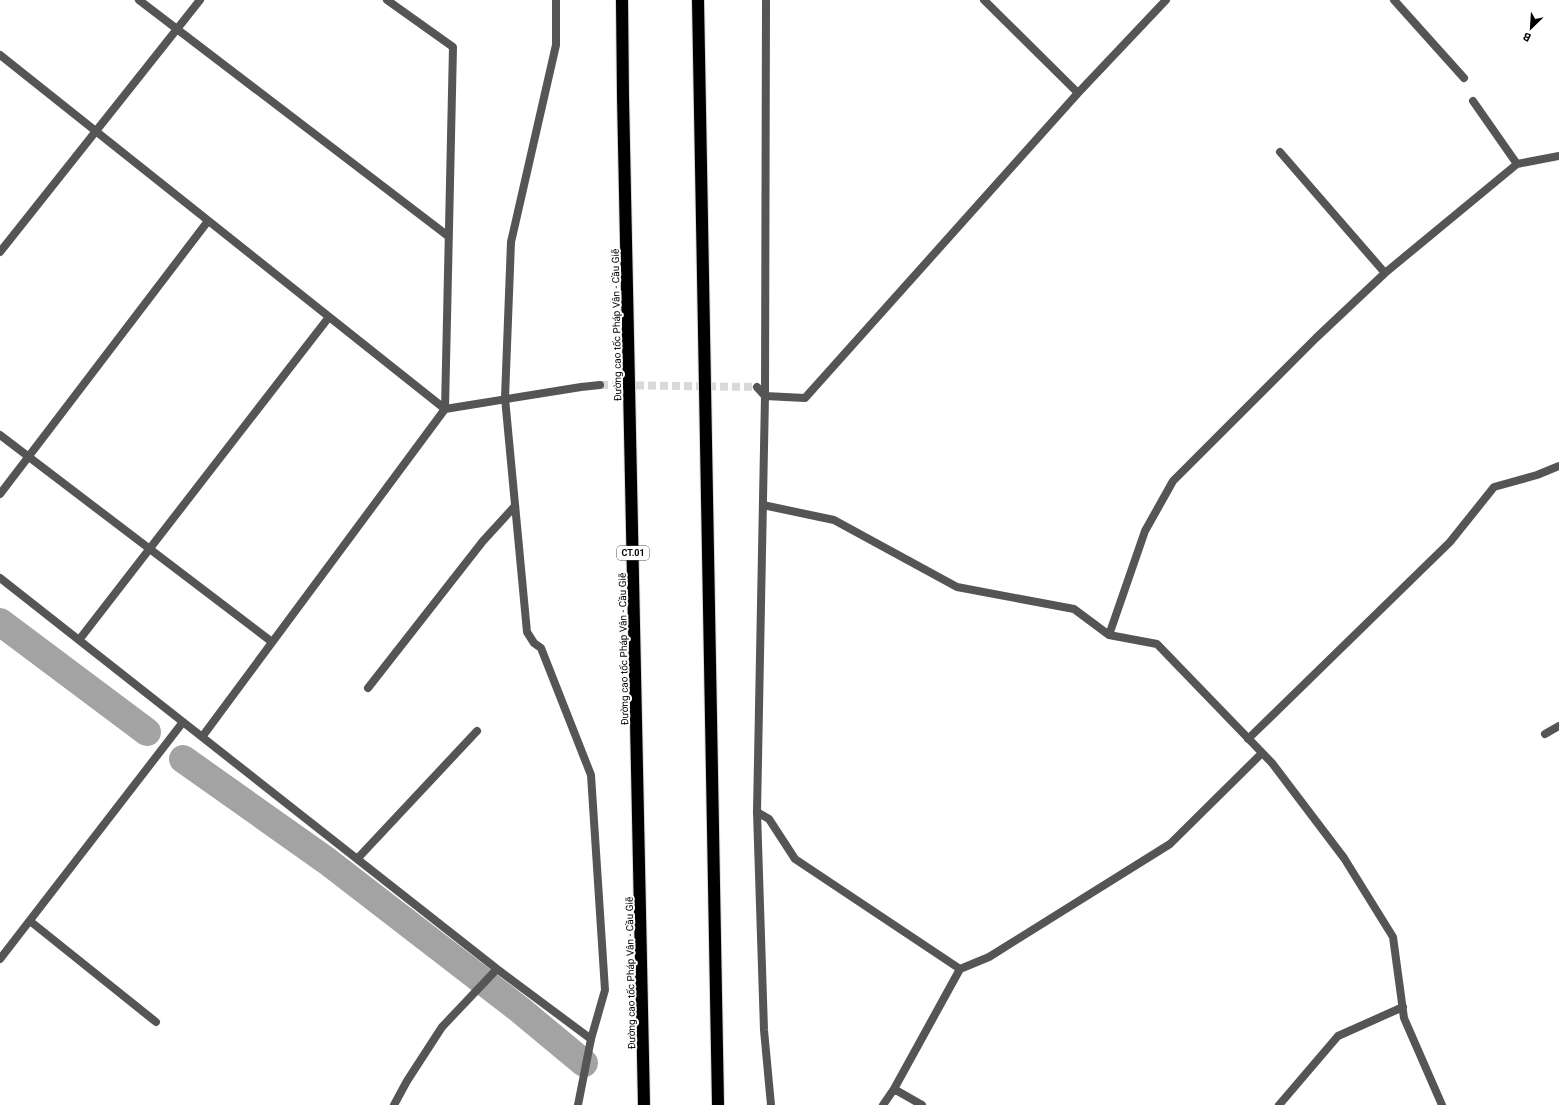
<svg xmlns="http://www.w3.org/2000/svg" width="1559" height="1105" viewBox="0 0 1559 1105" font-family="Roboto,sans-serif">
<style>
.lines{fill:none;stroke-linecap:round;stroke-linejoin:round}
.canal{stroke:#a3a3a3;stroke-width:28}
.minor-tunnel{stroke:#d9d9d9;stroke-width:8;stroke-dasharray:8 4;stroke-linecap:butt}
.motorway-casing{stroke:#dbdbdb;stroke-width:14}
.minor{stroke:#555;stroke-width:8}
.tertiary{stroke:#555;stroke-width:8}
.motorway{stroke:#000;stroke-width:12}
.labels{text-anchor:middle;stroke-width:4;stroke-linejoin:round;paint-order:stroke}
.shield{fill:#fff;stroke:#4c4c4c;stroke-width:1}
.shield-label{font-size:9px;font-weight:bold;fill:#000}
.street-label{font-size:10px;fill:#000;stroke:#fff}
</style>
<rect width="100%" height="100%" fill="#fff"/>
<g class="lines">
<path class="canal" d="M0,622L147,732
M183,759L327,861L519,1009L584,1063"/>
<path class="minor-tunnel" d="M600,385L757,387"/>
<defs>
<path id="motorway" d="M622,0L623,97L644,1105
M698,0L718,1105"/>
</defs>
<use href="#motorway" class="motorway-casing"/>
<path class="minor" d="M139,0L448,236
M984,0L1078,93
M1394,0L1464,78
M0,55L445,409L453,47L387,0
M1473,101L1517,164
M1280,152L1385,273
M0,252L200,0
M757,387L765,396L805,398L1078,93L1166,0
M0,435L272,642
M0,494L208,221
M763,505L834,520L957,587L1074,609L1109,635L1157,644L1272,763L1344,858L1393,937L1404,1018L1442,1105
M0,578L497,969L591,1039
M1109,635L1145,531L1173,481L1316,338L1385,273L1517,164L1559,156
M79,640L329,317
M368,688L483,541L515,506
M1545,734L1559,726
M202,737L445,409L581,387L600,385
M1248,739L1450,542L1494,487L1537,475L1559,466
M757,812L769,819L795,859L960,969L989,957L1170,844L1262,753
M358,858L477,731
M30,921L156,1022
M0,959L183,722
M894,1089L960,969
M394,1105L407,1081L442,1027L497,969
M883,1105L894,1089L922,1105
M1279,1105L1338,1036L1403,1007"/>
<path class="tertiary" d="M556,0V45L511,242L505,398L527,632L534,643L541,648L591,775L605,990L591,1039L578,1105
M766,0L765,396L757,812L764,1030L771,1105"/>
<use href="#motorway" class="motorway"/>
</g>
<g class="labels">
<rect class="shield" x="617" y="546" width="32" height="14" rx="3"/>
<g class="shield-label">
<text x="633" y="556">CT.01</text>
</g>
<g class="street-label">
<text transform="translate(616 325) rotate(-91)" y="4">Đường cao tốc Pháp Vân - Cầu Giẽ</text>
<text transform="translate(623 649) rotate(-91)" y="4">Đường cao tốc Pháp Vân - Cầu Giẽ</text>
<text transform="translate(630 973) rotate(-91)" y="4">Đường cao tốc Pháp Vân - Cầu Giẽ</text>
</g>
</g>
<g transform="translate(1531 28) rotate(205)" stroke="#ffffff" stroke-width="3" paint-order="stroke">
<path d="M0-3L7 15L0 10L-7 15Z" fill="#000000"/>
<text y="-6" font-size="11" font-weight="bold" text-anchor="middle" fill="#000000">B</text>
</g>
</svg>
